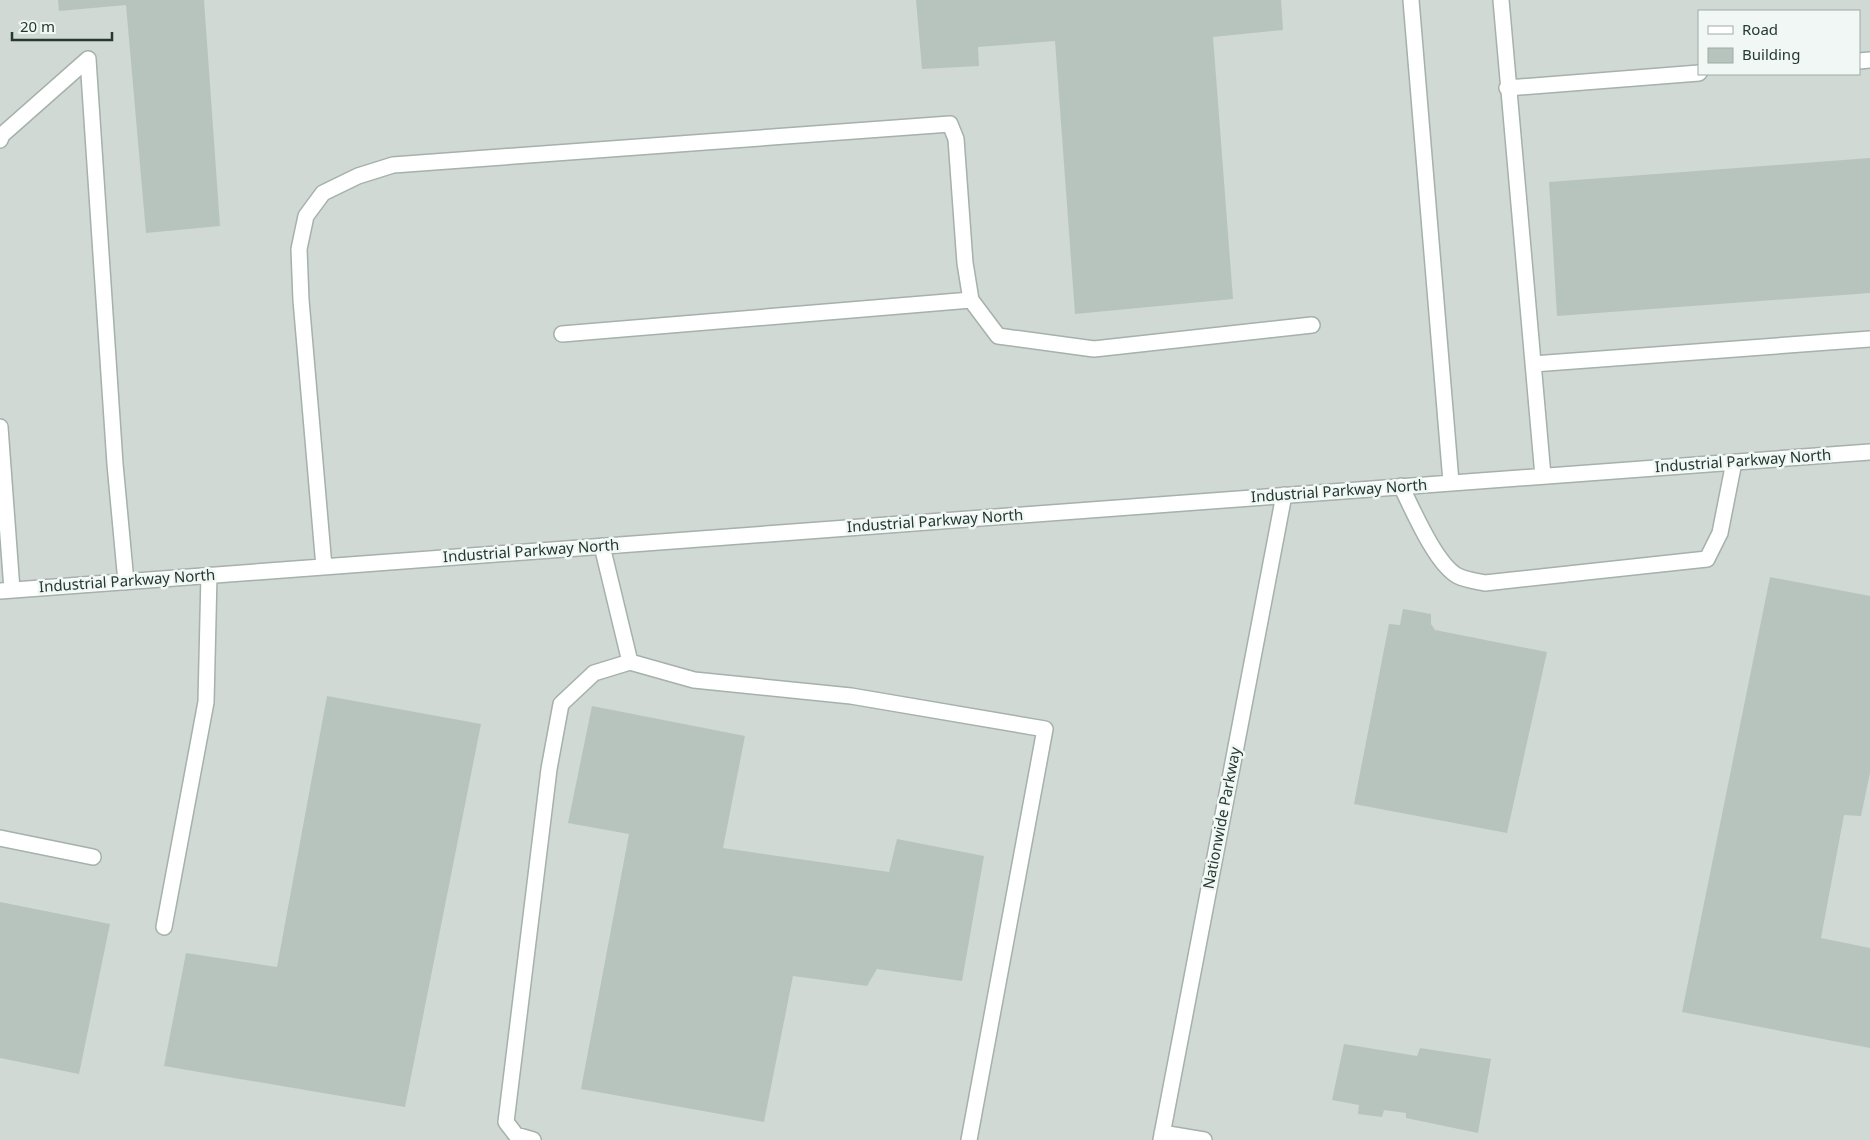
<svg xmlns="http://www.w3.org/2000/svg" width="1870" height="1140" viewBox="0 0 1870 1140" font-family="'Noto Sans',sans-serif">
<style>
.built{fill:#d0d9d4;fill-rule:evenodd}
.building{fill:#b7c4be}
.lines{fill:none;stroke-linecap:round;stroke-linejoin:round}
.minor-casing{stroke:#a5b1ab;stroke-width:18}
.minor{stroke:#fff;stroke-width:15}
.labels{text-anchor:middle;stroke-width:5;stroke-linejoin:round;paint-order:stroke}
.street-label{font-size:15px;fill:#243931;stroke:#f1f7f4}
</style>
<rect width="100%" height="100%" fill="#e1eae5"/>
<path class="built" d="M0,0H1870V1140H0ZM1699,11H1859V74H1699Z"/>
<path class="building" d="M58,0H204L220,226L146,233L126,5L59,11Z
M916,0H1281L1283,30L1213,37L1233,299L1075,314L1055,41L978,47L979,66L922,69Z
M1870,158V293L1557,316L1549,182Z
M1770,577L1870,596V773L1861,816L1844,815L1821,938L1870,948V1048L1682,1012Z
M1403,609L1431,614V624L1435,630L1547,652L1507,833L1354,804L1389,624L1400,625Z
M327,696L481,724L405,1107L164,1066L186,953L277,967Z
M592,706L745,736L723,848L889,872L897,839L984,856L962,981L877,969L867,986L793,976L764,1122L581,1089L629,834L568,823Z
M0,902L110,924L79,1074L0,1058Z
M1344,1044L1417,1056L1420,1048L1491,1059L1478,1133L1406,1118V1113L1384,1110L1382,1117L1358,1114L1359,1105L1332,1100Z"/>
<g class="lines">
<defs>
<path id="minor" d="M1411,0L1451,482
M1501,0L1543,476
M88,59L115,464L126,582
M1859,61L1870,60
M1507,88L1699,73
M0,140L2,135L88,59
M562,334L971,300
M1533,364L1870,339
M0,427L12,590
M1401,486C1412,508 1436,565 1458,576C1466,580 1476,581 1485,583L1707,559L1720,533L1734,462
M602,546L630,662L694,680L851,696L1045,729L969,1140
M324,567L301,300L299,249L306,216L323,193L358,176L393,165L950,124L956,139L965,263L971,300L998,336L1094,349L1312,325
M0,591L1870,452
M0,838L93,857
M164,927L206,702L209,575
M1162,1133L1204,1140
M533,1140L516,1135L506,1122L549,769L561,704L594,673L630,662
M1161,1140L1284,495"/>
</defs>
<use href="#minor" class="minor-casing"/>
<use href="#minor" class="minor"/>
</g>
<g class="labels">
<g class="street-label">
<text transform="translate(1743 461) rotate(-4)" y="5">Industrial Parkway North</text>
<text transform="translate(1339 491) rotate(-4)" y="5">Industrial Parkway North</text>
<text transform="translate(935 521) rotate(-4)" y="5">Industrial Parkway North</text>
<text transform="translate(531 551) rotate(-4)" y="5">Industrial Parkway North</text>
<text transform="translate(127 581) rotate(-4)" y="5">Industrial Parkway North</text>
<text transform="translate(1222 818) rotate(-79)" y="5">Nationwide Parkway</text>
</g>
</g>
<rect x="1698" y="10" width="162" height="65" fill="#f1f7f4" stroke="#9faba6"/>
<rect x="1708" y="26" width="25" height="8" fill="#ffffff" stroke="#9faba6"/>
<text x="1742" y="35" font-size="15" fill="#243931">Road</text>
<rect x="1708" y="48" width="25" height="15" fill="#b7c4be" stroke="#9faba6"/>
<text x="1742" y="60" font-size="15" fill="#243931">Building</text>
<path d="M12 32v8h100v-8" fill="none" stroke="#243931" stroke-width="2.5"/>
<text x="20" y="32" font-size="15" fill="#243931" stroke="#f1f7f4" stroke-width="4" paint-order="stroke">20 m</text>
</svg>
